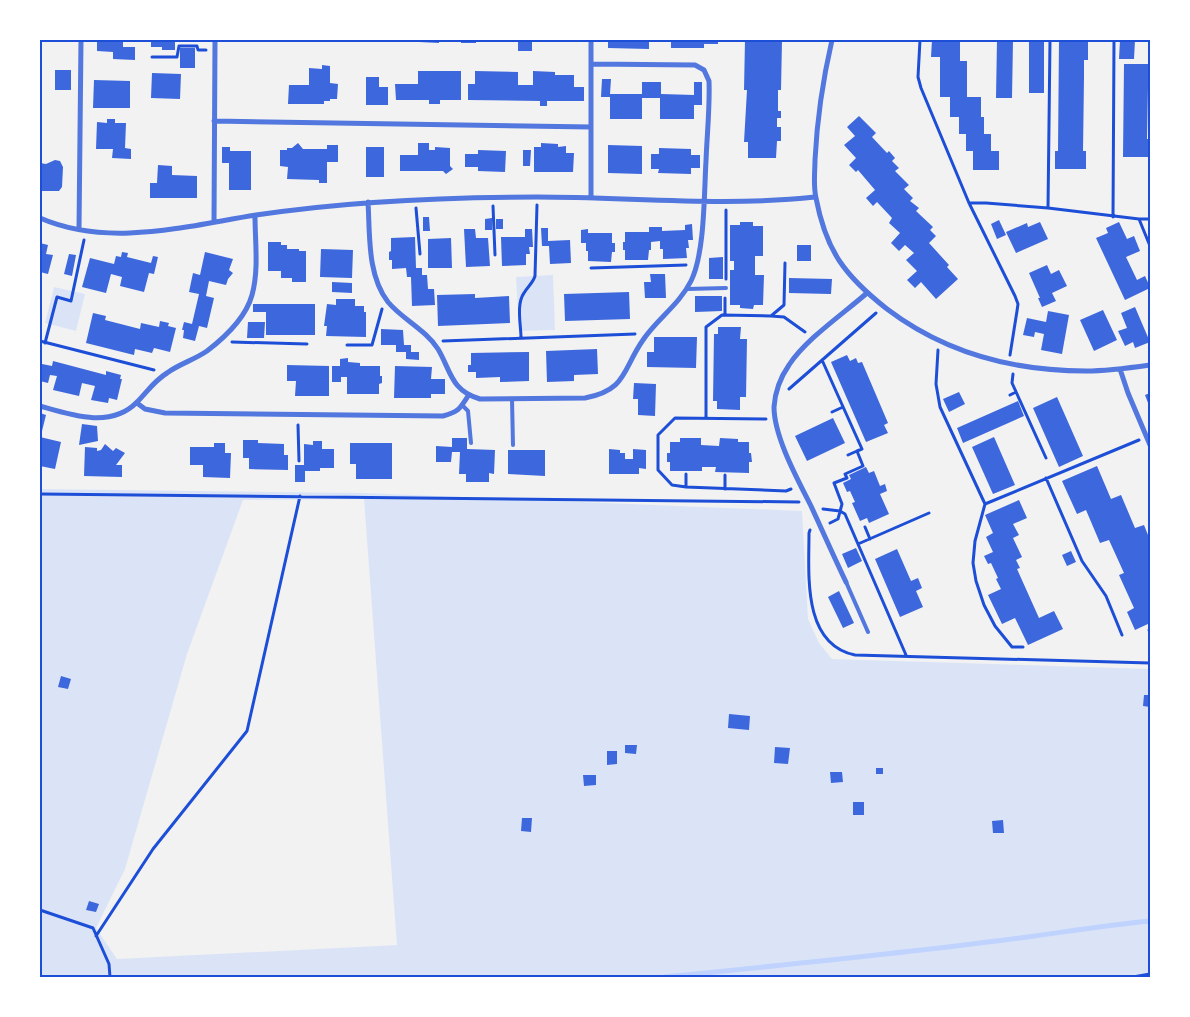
<svg xmlns="http://www.w3.org/2000/svg" width="1190" height="1017" viewBox="0 0 1190 1017" font-family="Jost,sans-serif">
<style>
.green{fill:#dbe4f7;fill-rule:evenodd}
.lines{fill:none;stroke-linecap:round;stroke-linejoin:round}
.stream{stroke:#bfd3fe;stroke-width:5}
.building{fill:#3d67dc}
.path{stroke:#1d4ed8;stroke-width:3}
.service{stroke:#5277de;stroke-width:4}
.minor{stroke:#5277de;stroke-width:5}
.neatline{fill:none;stroke:#1d4ed8;stroke-width:2}
</style>
<rect width="100%" height="100%" fill="#f2f2f2"/>
<path class="green" d="M553,275L555,330L519,331L516,277Z
M54,287L85,294L76,331L45,323Z
M40,489L364,493L802,511L808,619L819,643L832,659L1150,669V977H40ZM364,499L397,945L117,959L96,928L125,869L187,654L243,500Z"/>
<g class="lines">
<path class="stream" d="M664,977C775,966 886,955 996,941C1047,935 1098,926 1150,921"/>
</g>
<path class="building" d="M97,40H123V47H135V60L113,59V52L97,51Z
M151,40H175V50H162V47H151Z
M338,40H386V42H338Z
M419,40H439V43L419,42Z
M461,40H476V43H461Z
M518,40L532,42V51H518Z
M545,40H575V42H545Z
M608,40H649V49L608,48Z
M671,40H718V44H704V48H671Z
M745,40H782L781,90H778V111H781V118H777V127H781V141H777L776,158H748V142H744L747,90H744Z
M932,40H960V61H967V97H981V117H984V134H991V151H999V170H973V151H966V134H959V117H950V97H940V57H931Z
M997,40H1013L1012,98H996Z
M1029,40H1044V93H1029Z
M1059,40H1088V60H1084V77L1083,151H1086V169H1055V151H1058Z
M1120,40H1135L1134,59H1119Z
M180,48H195V68H180Z
M1124,64H1150V87H1148L1147,139H1150V157H1123Z
M322,65L330,66V83L338,84L337,99H330V101H324V104H288L289,85H309V68L322,69Z
M55,70H71V90H55Z
M418,71H461V100H440V104H429V100H396L395,84H418Z
M475,71L518,72V85H533V71L555,72V75H574V87H584V101H547V106H540V101L468,100V84H475Z
M152,73L181,74L180,99L151,98Z
M366,77H379V87H388V105H366Z
M602,79H611L610,94H642V82H661V94L694,95V82H702V105H694V119H660V98H642V119H610V97H601Z
M94,80L130,81V108H93Z
M859,116L876,133L872,137L887,153L889,151L895,158L892,161L899,168L895,171L909,185L904,189L913,198L910,201L919,208L916,211L933,227L930,230L936,236L929,243L949,265L947,267L958,279L936,299L921,282L915,288L907,280L917,271L906,260L914,253L905,245L899,251L891,243L900,233L889,223L892,218L877,202L873,206L866,198L875,190L858,170L856,172L849,165L856,158L844,145L855,136L847,127Z
M107,119H115V123H126L125,148L131,149V159L112,158L113,149H96L97,122L107,123Z
M298,143L303,149H327V145H338V162H327V183H319V180L287,179L288,167L280,166V150H287V148H292Z
M418,143H429V150H435V147L450,148V166L453,169L446,174L443,171H400V155H418Z
M541,143L558,144V147L566,146V153H574L573,172H534V147H541Z
M608,145L642,146V174L608,173Z
M222,147H230V151H251V190H229V163H222Z
M366,147H384V177H366Z
M659,148L691,149V155H700V168H691V174L658,173L659,169H651V154H659Z
M478,150L506,151L505,172L478,171V167H465V154H478Z
M523,150H531L530,166H523Z
M55,160L60,161L63,167L62,187L59,191H40V163L46,164Z
M158,165L172,166V175L197,176V198H150V183H157Z
M423,217H429L430,231H423Z
M492,218V230H485V219Z
M496,219H503V229H496Z
M999,220L1006,235L997,239L991,224Z
M740,222H753V226H763V256H755V275H764L763,305H754L753,309L740,308V305H730V270H734V261H730V225H740Z
M1040,222L1048,239L1016,253L1006,232L1027,223L1028,227Z
M1119,222L1127,239L1134,236L1140,251L1126,257L1137,280L1145,276L1150,287V288L1125,300L1096,238L1108,233L1106,228Z
M692,224L693,240H688L689,248H686L687,258L663,259V249H660V241L651,242V250H649L648,260H625V250H623V242H625V232H649V227H662V231L685,230V225Z
M541,228H548V241L570,240L571,263L550,264L549,246H542Z
M464,229H475L476,238H488L490,266L466,267Z
M525,229H532L533,247H529L530,254H526V265L502,266L501,237H525Z
M588,229V233H612V243H615V252H612L611,262L588,261V251H586V243H581V230Z
M415,237L416,268H422V275H427L428,289H434L435,305L412,306L411,277H407L406,268L392,269V260H389V252L391,251V238Z
M451,238L452,268H428V239Z
M268,242H281V245H287V249H299V251H306V282H292V278H281V271H268Z
M40,243L48,245L46,254L53,255L48,274L40,272Z
M797,245H811V261H797Z
M321,249L353,250L352,278L320,277Z
M122,252L128,253L127,257L151,263L153,256L158,257L154,274L149,273L144,292L120,286L122,277L111,274L106,293L82,287L90,258L114,264L116,256L121,257Z
M205,252L233,259L229,270L233,273L228,279L226,285L209,281L206,296L214,298L207,328L199,326L195,341L183,338L184,330H182L184,322L192,324L199,294L189,292L193,273L200,275Z
M69,254L76,255L72,276L64,274Z
M723,257V279H709V258Z
M1047,265L1051,274L1059,270L1067,286L1052,293L1056,301L1042,307L1038,298H1040L1029,273Z
M650,274H665L666,298H645L644,282H651Z
M789,278L832,279L831,294L789,293Z
M332,282L352,283V293L332,292Z
M629,292L630,319L565,321L564,294Z
M475,294V298L509,296L510,323L438,326L437,295Z
M695,296H722V311L695,312Z
M336,299H355V306H364V312H366V337L326,336L327,326H324L327,304L336,305Z
M253,304H315V335H266V312H253Z
M1135,307L1150,342L1135,348L1133,342L1125,346L1118,331L1127,328L1121,313Z
M1103,310L1117,340L1094,351L1080,320Z
M1048,311L1069,315L1062,354L1041,350L1044,334L1035,332L1034,337L1023,335L1027,318L1046,322Z
M93,313L106,316L105,320L140,329L141,323L159,327L160,321L169,323L168,326L176,328L170,352L154,348L152,353L135,349L134,355L86,343Z
M248,322H265L264,338H247Z
M718,327H741L740,339H747L746,397H740V410L717,409V401H713L714,334H718Z
M381,329L403,330L404,345H411V352H419V360L406,359V352H396V345H381Z
M654,337H697L696,368L647,367V352H654Z
M597,349L598,374L574,375V381L547,382L546,351Z
M529,352V381L500,382V377L476,378V372H468V365H471V353Z
M847,355L850,361L856,358L858,363L862,362L888,423L884,425L888,433L866,442L831,362Z
M348,358V362L360,363V366H380V376H382V383L379,384V394H347V377H341V382H332V366H340V359Z
M53,361L106,375V371L121,375L120,379H122L117,400L109,398L108,403L91,400L95,386L82,383L79,396L53,390L57,376L50,375L48,383L40,381V374L42,364L52,366Z
M287,365L329,366V396H295L296,381H287Z
M395,366L432,367L431,379H445V394H431V398H394Z
M634,383L656,384L655,416L638,415V399H633Z
M959,392L965,404L949,412L943,399Z
M1150,393V408L1145,395Z
M1057,397L1083,456L1059,467L1033,408Z
M1018,401L1024,416L963,443L957,428Z
M40,413L46,415L42,431L40,430Z
M833,418L845,443L807,461L795,436Z
M82,424L97,426L98,441L79,445Z
M40,437L61,442L55,469L40,466Z
M994,437L1015,485L993,494L972,447Z
M452,438H467V449L495,450L494,474L489,473V482H466V474H459L460,452H452L451,462H436V446L452,447Z
M680,438H701V445L719,446L720,438L738,439V442H749V453H751L752,462H749V473L715,472L716,467H702V471H670V462H667V453H670V442H680Z
M243,440H258V443L284,444V455H288V470L249,469V458H243Z
M313,441H322V449H334V468H320V471H305V482H295V465H304V444L313,445Z
M214,443H225V453H231L230,478L203,477V465H190V447H214Z
M350,443H392V479H356V464H350Z
M105,444L113,451L116,448L125,453L116,465H122V477L84,476L85,447L97,448V451L101,450Z
M609,449L620,450V453H625V459H633V449L646,450V469L639,468V474H609Z
M508,450H545V476L508,474Z
M1097,466L1111,499L1121,495L1135,528L1144,525L1150,540V623L1135,630L1127,612L1134,608L1119,575L1124,573L1109,540L1100,543L1086,510L1077,514L1062,481Z
M866,467L869,473L874,471L880,486L885,484L887,491L880,494L889,514L869,523L867,518L860,521L852,503L855,502L850,491L847,492L843,483L851,479L849,475Z
M1019,500L1027,518L1013,524L1019,535L1013,538L1022,557L1016,560L1020,568L1017,569L1039,618L1054,611L1063,629L1028,645L1015,618L1002,624L988,595L1001,589L996,579L998,578L991,563L988,564L984,556L993,552L986,537L993,533L985,515Z
M856,548L862,561L848,568L842,554Z
M897,549L911,581L918,578L922,588L916,591L923,607L900,617L875,559Z
M1071,551L1076,562L1067,566L1062,555Z
M839,591L854,623L843,628L828,597Z
M61,676L71,679L68,689L58,687Z
M1144,695H1150V707L1143,706Z
M729,714L750,716L749,730L728,728Z
M625,745H637L636,754L625,753Z
M775,747L790,748L788,764L774,763Z
M607,751H617V764L607,765Z
M876,768H883V774H876Z
M830,772H842L843,782L831,783Z
M583,775H596V785L584,786Z
M853,802H864V815H853Z
M522,818H532L531,832L521,831Z
M1003,820L1004,833H993L992,821Z
M89,901L99,904L96,912L86,910Z"/>
<g class="lines">
<path class="path" d="M920,40L918,77L921,88L969,203L1015,296L1018,304L1017,311L1010,355
M152,57H177L179,46H197L198,50H206
M969,203H986L1048,208L1139,219H1150
M493,206L495,255
M416,208L420,254
M1048,208L1050,40
M1113,217L1114,40
M1139,219L1150,246
M591,268L686,265
M726,279V210
M725,315V298
M771,316L784,317L805,332
M521,338C521,325 516,304 524,293C528,286 533,283 535,276L537,205
M40,341L154,370
M443,341L635,334
M232,342L307,344
M45,343L57,297L71,301L84,240
M347,345H372L382,309
M938,350L936,384L940,407L985,504L975,541L973,563L976,581L984,605L995,626L1012,647H1023
M822,360L862,449L857,451L863,466L845,474L847,478L834,483L842,504L838,519L830,523
M1013,374L1012,383L1046,458
M789,389L876,313
M1010,395L1016,392
M832,412L843,407
M706,418V327L722,315L771,316L784,305L785,263
M298,425L299,461
M848,455L857,451
M686,474V487L786,491L791,489
M1046,478L1082,561L1106,596L1122,635
M686,487L672,485L658,470V435L675,418L766,419
M725,489V475
M40,494L799,502
M985,504L1139,440
M823,509L840,511L845,514L906,655
M865,527L870,539
M810,530L809,533C809,574 802,644 855,655L1150,663
M858,544L929,513
M1149,630H1150
M40,910L93,928L109,964L110,977
M96,936L153,849L247,731L300,496
M1133,977L1150,974"/>
<path class="service" d="M687,289L726,288
M512,399L513,445
M462,405L468,411L471,443
M846,582L868,632"/>
<path class="minor" d="M832,40C823,79 817,119 815,160C815,172 813,185 816,198C826,251 845,276 887,309C945,353 1014,371 1086,371C1107,371 1129,368 1150,365
M214,121L591,127
M591,198V40
M368,202C370,234 367,275 388,302C402,319 426,330 438,349C451,371 451,391 480,399L585,398C627,390 622,370 643,340C657,319 679,305 691,281C705,253 704,193 706,161C707,134 710,107 709,81L704,70L695,65L592,64
M40,218C109,248 186,226 256,215C349,201 444,197 537,197C630,197 723,207 815,197
M214,222L215,40
M79,229L81,40
M1120,369L1128,393L1150,445
M137,403L145,409L165,413L443,416C458,412 460,409 468,396
M40,406C71,415 111,429 137,402C147,392 154,381 167,373C179,364 194,360 207,351C224,338 246,317 252,295C259,270 255,241 255,216
M846,582C834,557 823,532 811,506C798,480 774,437 774,407C775,392 780,378 789,365C806,339 843,314 867,293"/>
</g>
<rect width="1190" height="1017" fill="none" stroke="#ffffff" stroke-width="82"/>
<rect x="41" y="41" width="1108" height="935" class="neatline"/>
</svg>
